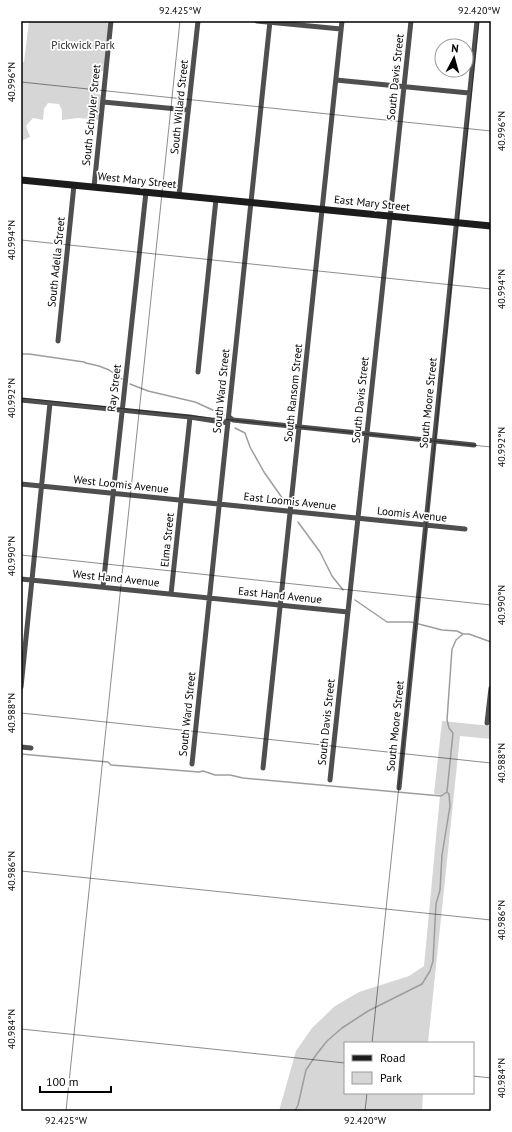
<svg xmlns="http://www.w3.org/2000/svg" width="512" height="1132" viewBox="0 0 512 1132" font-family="'PT Sans',sans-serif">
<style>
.green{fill:#d6d6d6}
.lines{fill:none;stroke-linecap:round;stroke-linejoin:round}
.stream{stroke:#9d9d9d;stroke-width:1.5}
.minor{stroke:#4f4f4f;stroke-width:5}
.secondary{stroke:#1c1c1c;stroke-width:7}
.ticks{fill:none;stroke:#000;stroke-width:1;stroke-opacity:0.45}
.labels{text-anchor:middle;stroke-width:3.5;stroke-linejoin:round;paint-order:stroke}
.park-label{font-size:11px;fill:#2d2d2d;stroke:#fff}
.street-label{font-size:11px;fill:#000;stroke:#fff}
.neatline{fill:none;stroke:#000;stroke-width:1.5}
.ticks-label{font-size:10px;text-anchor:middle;fill:#000}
</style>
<rect width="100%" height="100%" fill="#fff"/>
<path class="green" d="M29,21H111L106,71H101L98,93L103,97L101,120L78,118L62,120V110L59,104L48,103L44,109L43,120L33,118L26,126L30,137L21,141V62H24Z
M442,721L491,726V739L460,736L428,1043H345V1093H423L422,1111H279L296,1051L312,1028L335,1006L359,992L409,976L424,966L440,795L434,794Z"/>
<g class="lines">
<path class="stream" d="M21,354H29L84,362L86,363L99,366L109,370L122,379
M130,384L148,391L195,402L224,415
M235,428L245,433L250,447L264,472L285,502
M298,522L320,552L332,576L343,590
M355,600L387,622H411L442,630L457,631L463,634H469L491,642
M21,754L108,762L111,765L199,772L203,771L215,775H230L243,778L441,796L447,792
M295,1111L298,1105L306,1070L316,1055L327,1041L342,1028L368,1011L422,984L430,971L433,961L436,904L440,890L442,855L450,806L449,794L447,792L453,733L449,728L447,720L452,649L456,640L463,634"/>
<path class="minor" d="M257,21L341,29
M336,80L469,93
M103,102L188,110
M94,187L111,21
M179,195L198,21
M58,341L74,185
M198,372L216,199
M21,400L190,417L228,423
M229,417L233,420L474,445
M21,484L465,529
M21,579L348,612
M103,587L146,192
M171,594L190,417
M21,687L50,403
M487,723L491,688
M21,747L31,748
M192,764L270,21
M263,768L342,21
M330,780L411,21
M399,788L477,21"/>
<path class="secondary" d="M21,180L491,226"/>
</g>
<path class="ticks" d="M21,82L491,131M21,240L491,289M21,398L491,447M21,555L491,605M21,713L491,763M21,871L491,920M21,1029L345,1063M372,1043L479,21M473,1076L491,1078M66,1111L180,21M365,1111L367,1093"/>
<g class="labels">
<g class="park-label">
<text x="83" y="49">Pickwick Park</text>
</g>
<g class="street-label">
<text transform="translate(395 77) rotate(-84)" y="4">South Davis Street</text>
<text transform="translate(179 107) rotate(-84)" y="4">South Willard Street</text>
<text transform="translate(91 115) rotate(-84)" y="4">South Schuyler Street</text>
<text transform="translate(137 180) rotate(6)" y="4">West Mary Street</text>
<text transform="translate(372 203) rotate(6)" y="4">East Mary Street</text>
<text transform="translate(56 262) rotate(-84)" y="4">South Adella Street</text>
<text transform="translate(114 388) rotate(-83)" y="4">Ray Street</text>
<text transform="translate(221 391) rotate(-84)" y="4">South Ward Street</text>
<text transform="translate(293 393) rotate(-84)" y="4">South Ransom Street</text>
<text transform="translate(360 400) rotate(-84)" y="4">South Davis Street</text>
<text transform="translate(428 403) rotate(-84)" y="4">South Moore Street</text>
<text transform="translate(121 484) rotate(6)" y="4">West Loomis Avenue</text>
<text transform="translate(290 501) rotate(6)" y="4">East Loomis Avenue</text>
<text transform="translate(412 514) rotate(6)" y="4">Loomis Avenue</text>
<text transform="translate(167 540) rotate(-84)" y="4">Elma Street</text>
<text transform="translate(116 578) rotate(6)" y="4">West Hand Avenue</text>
<text transform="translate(280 595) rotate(6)" y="4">East Hand Avenue</text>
<text transform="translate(187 714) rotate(-84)" y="4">South Ward Street</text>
<text transform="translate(326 722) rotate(-84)" y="4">South Davis Street</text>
<text transform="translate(395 726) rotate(-84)" y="4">South Moore Street</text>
</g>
</g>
<rect width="512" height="1132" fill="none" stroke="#ffffff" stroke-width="44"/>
<rect x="344" y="1042" width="130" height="52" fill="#ffffff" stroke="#999999"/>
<rect x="352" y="1055" width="20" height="6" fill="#1c1c1c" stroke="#999999"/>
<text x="380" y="1062" font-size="12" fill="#000000">Road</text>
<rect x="352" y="1072" width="20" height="12" fill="#d6d6d6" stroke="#999999"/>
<text x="380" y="1082" font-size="12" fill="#000000">Park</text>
<g transform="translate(454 58) rotate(6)"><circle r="19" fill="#ffffff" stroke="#999999"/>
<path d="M0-3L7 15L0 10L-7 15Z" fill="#000000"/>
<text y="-6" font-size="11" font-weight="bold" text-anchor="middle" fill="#000000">N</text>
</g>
<path d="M40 1086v6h71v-6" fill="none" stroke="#000000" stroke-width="2"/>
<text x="46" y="1086" font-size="12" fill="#000000" stroke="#ffffff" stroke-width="3" paint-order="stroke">100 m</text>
<rect x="22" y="22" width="468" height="1088" class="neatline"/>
<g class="ticks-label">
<text x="180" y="14">92.425°W</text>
<text x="479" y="14">92.420°W</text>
<text transform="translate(11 82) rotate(-90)" y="4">40.996°N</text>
<text transform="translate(501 131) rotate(-90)" y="4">40.996°N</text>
<text transform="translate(11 240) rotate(-90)" y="4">40.994°N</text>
<text transform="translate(501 289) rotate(-90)" y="4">40.994°N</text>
<text transform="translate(11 398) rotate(-90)" y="4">40.992°N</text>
<text transform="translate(501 447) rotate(-90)" y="4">40.992°N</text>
<text transform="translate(11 556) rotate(-90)" y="4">40.990°N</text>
<text transform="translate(501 605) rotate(-90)" y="4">40.990°N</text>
<text transform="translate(11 713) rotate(-90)" y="4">40.988°N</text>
<text transform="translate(501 763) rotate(-90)" y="4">40.988°N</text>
<text transform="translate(11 871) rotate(-90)" y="4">40.986°N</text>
<text transform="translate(501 920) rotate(-90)" y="4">40.986°N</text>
<text transform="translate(11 1029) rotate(-90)" y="4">40.984°N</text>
<text transform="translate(501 1078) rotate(-90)" y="4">40.984°N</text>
<text x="66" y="1124">92.425°W</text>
<text x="365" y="1124">92.420°W</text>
</g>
</svg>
